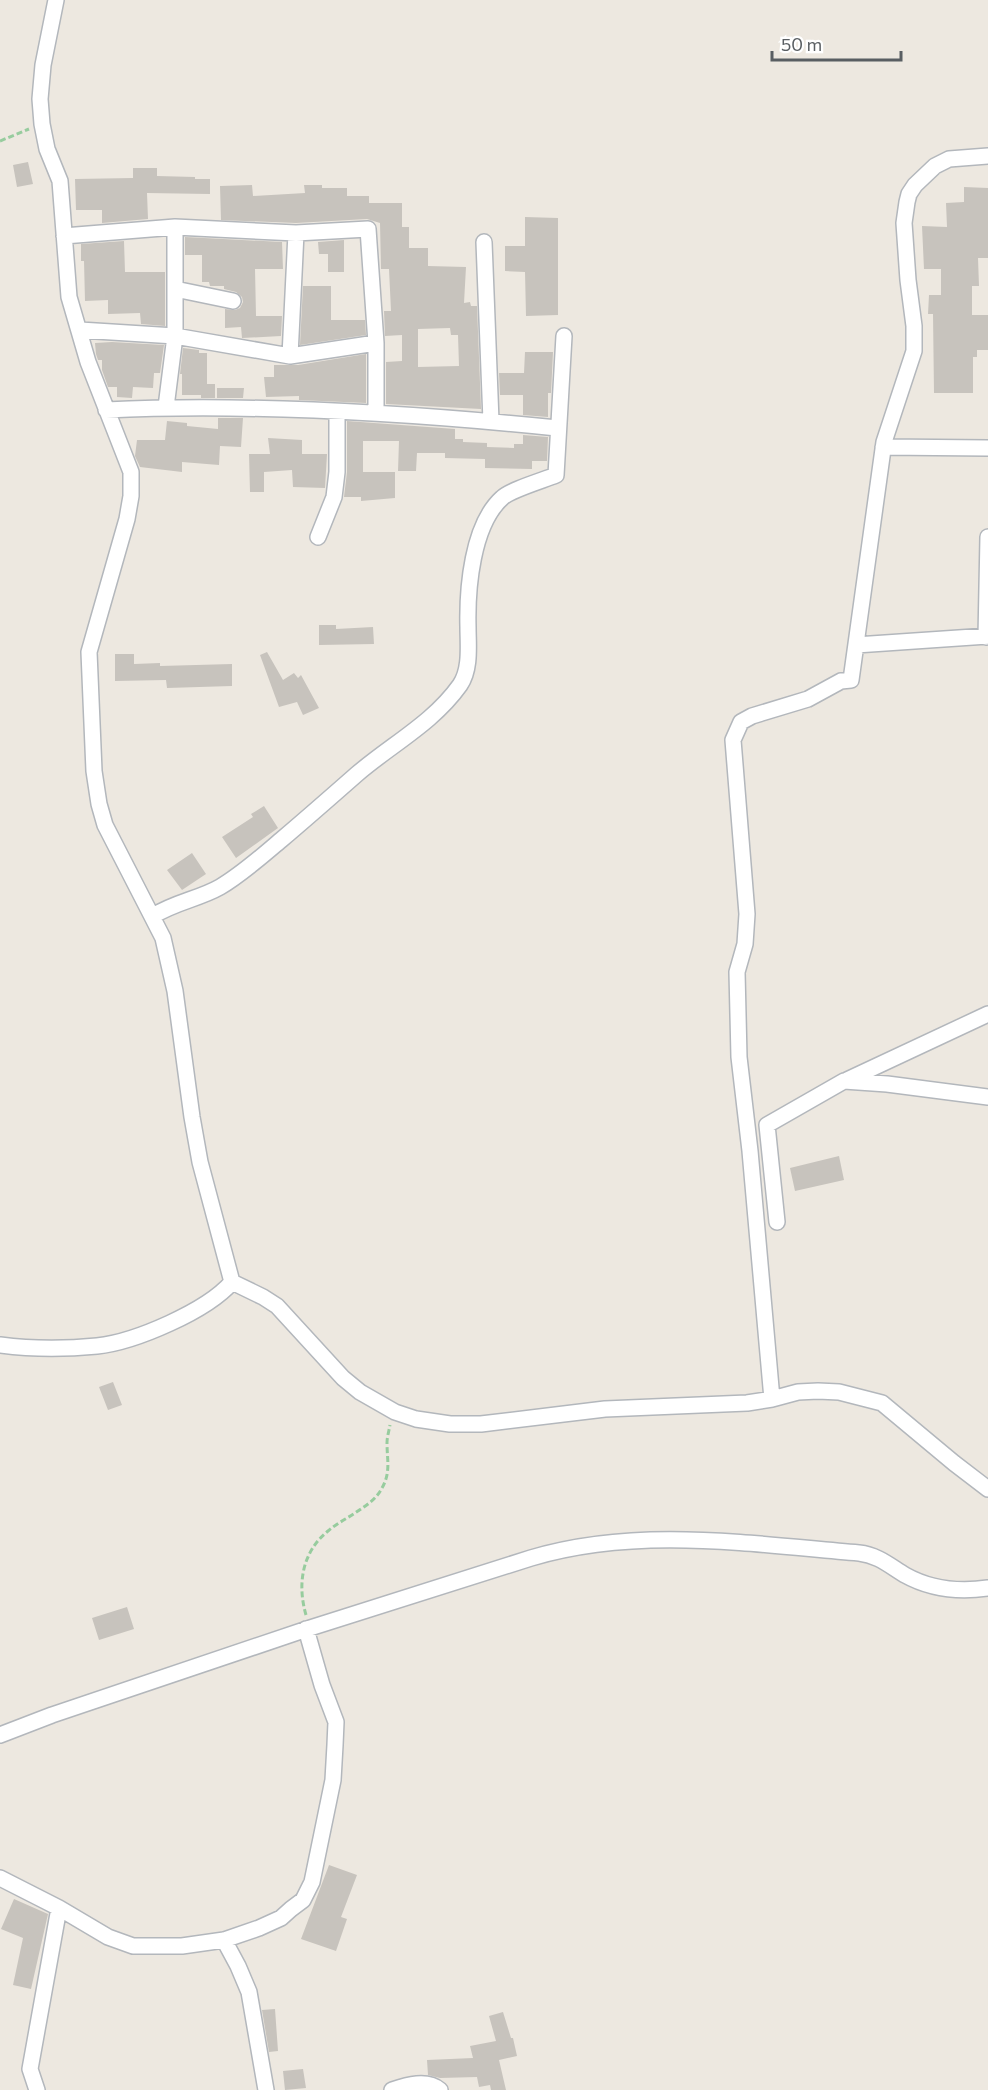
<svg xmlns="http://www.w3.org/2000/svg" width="988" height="2090" viewBox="0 0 988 2090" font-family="Commissioner,sans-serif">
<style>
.building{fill:#c7c3bd;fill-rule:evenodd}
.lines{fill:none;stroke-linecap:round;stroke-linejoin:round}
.street-casing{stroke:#b3b7bc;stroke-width:18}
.path{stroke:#97cc9e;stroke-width:3;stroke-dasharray:6 3;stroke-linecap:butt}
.street{stroke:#fff;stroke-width:15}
</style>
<rect width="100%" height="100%" fill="#ede8e0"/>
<path class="building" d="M28,162L33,184L17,187L13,165Z
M133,168H157V176L195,177V179H210V194L147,193L148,219L102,223V210H76L75,179L133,178Z
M252,185L253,196L305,193L304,185H322V188H347V196H369V203H402V227H409V248H428V266L466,267L464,303L470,302L471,306H477L481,409L386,404V362L402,361V335L385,336L384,311H391L389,269H381L380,223L367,219L296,223L221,220L220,186ZM450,328L451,335H458L459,366L418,367V329Z
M964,187L988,188V258H978L979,286H972V315H988V350H977V357H973V393H934L933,314H928L929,295H941V269H924L922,226L947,227L946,203L964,202Z
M525,217L558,218V315L526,316L525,272L505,271V246H525Z
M185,237L282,242L283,269H255L256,316H282L281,336L242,338L241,327L225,328V309L235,310L240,308L243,302L242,297L236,292L224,289V286H210L209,282H202V255H185Z
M344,240V272H328V254H319L318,242Z
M124,241L125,272H165V326L141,324L140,313L108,314V300L85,301L84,261H81V244Z
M303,286H331V320H365L366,335L300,345Z
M112,342L164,345L160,373H154L153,388L133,387L132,398L117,397V387H108L102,370V360H98L96,354L95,343Z
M183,348L199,350V353H207V384H215V398H201V395H182V374H180Z
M525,352H553L551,393H548V417L523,415V395H500L499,373H524Z
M366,354V403L299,400V396L266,397L264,377H274V365H298Z
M217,388H244L243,398H217Z
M218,418H243L241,447L220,446L219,465L182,462V472L140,467L135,456L137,440H165L167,421L187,423V426L218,429Z
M347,421L455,429V439H463V442L487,443V447L514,448V444H523V435L548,437L547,461H532V469L485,468V459L445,458V453H417L416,471H398L399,441H363V472H395V498L361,501V497H344L347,472Z
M268,438L302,440V454H327L325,488L293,487L292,470L264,472V492H250L249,454H270Z
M319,625H336V629L373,627L374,644L319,645Z
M267,652L283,680L294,673L298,678L301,675L319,708L303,715L297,702L279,707L260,655Z
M115,654H134V664L160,663V666L232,664V686L167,688L166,680L115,681Z
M264,806L278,828L236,858L222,837L253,817L251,814Z
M192,853L206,874L182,890L167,870Z
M839,1156L844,1180L795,1191L790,1168Z
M113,1382L122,1405L108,1410L99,1387Z
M127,1607L134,1629L99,1640L92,1618Z
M329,1865L357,1875L341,1917L347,1919L336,1951L301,1939Z
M14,1899L48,1914L31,1989L13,1985L23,1938L1,1929Z
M275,2009L278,2051L269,2052L262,2010Z
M503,2012L511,2038H513L517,2056L499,2060L506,2090H491L490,2085L479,2087L477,2077L440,2078L428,2075L427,2060L473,2058L470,2046L496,2041L489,2016Z
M303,2069L306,2088L285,2090L283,2071Z"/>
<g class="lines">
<defs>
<path id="street" d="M64,236L175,227L296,233L368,229L376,343V412
M484,242L491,421
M175,289L233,301
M80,330L175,336L290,356L376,343
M290,356L296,233
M166,407L175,336V227
M106,410C255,403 409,413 557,428
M883,447L988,448
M318,537L334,497L337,472V412
M986,637L988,537
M856,645L988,636
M153,916C175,902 199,899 220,887C242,874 262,856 281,840C307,818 332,796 357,774C392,744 433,723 460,685C471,669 468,645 468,627C467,589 472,525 502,498C510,490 544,480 556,475L564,336
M847,1080L988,1014
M777,1222L767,1125L844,1081L887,1084L988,1097
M232,1282L263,1297L277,1306L343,1378L360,1392L395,1412L416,1419L450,1424H481L605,1409L747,1403L772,1399L798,1392L818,1391L839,1392L882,1403L954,1463L988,1489
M0,1345C30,1349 67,1349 97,1346C135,1342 207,1311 232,1282L200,1162L192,1117L175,991L163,938L105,825L99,804L94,771L89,652L127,519L131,496V472L88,362L69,297L60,181L47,149L42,124L40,99L43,65L56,0
M772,1399L750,1151L739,1057L737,972L745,944L747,914L733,740L741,722L752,716L808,699L841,681L851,680L884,442L914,351V326L908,280L904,223L907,202L909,194L915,185L935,166L949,159L988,156
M0,1735L52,1715L310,1628L531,1558C638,1526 750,1544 859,1553C878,1555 890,1566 905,1575C930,1589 960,1592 988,1588
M0,1878L59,1908L108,1937L133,1946H182L224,1940L259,1928L281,1918L291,1909L303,1900L312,1882L333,1780L335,1745L336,1722L322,1685L306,1629
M224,1940L238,1966L249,1992L266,2090
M37,2090L30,2069L59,1908
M392,2090C407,2085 427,2079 440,2090"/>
</defs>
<use href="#street" class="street-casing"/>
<path class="path" d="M0,141L29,129
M306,1615C297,1584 302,1552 328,1531C336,1524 346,1519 355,1513C365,1506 376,1500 382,1488C391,1472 387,1460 387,1443C387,1437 389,1431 390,1425"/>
<use href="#street" class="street"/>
</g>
<path d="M772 51v9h129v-9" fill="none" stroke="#595e62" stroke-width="3"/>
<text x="781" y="51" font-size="18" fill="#595e62" stroke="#ffffff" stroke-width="4.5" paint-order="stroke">50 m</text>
</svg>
